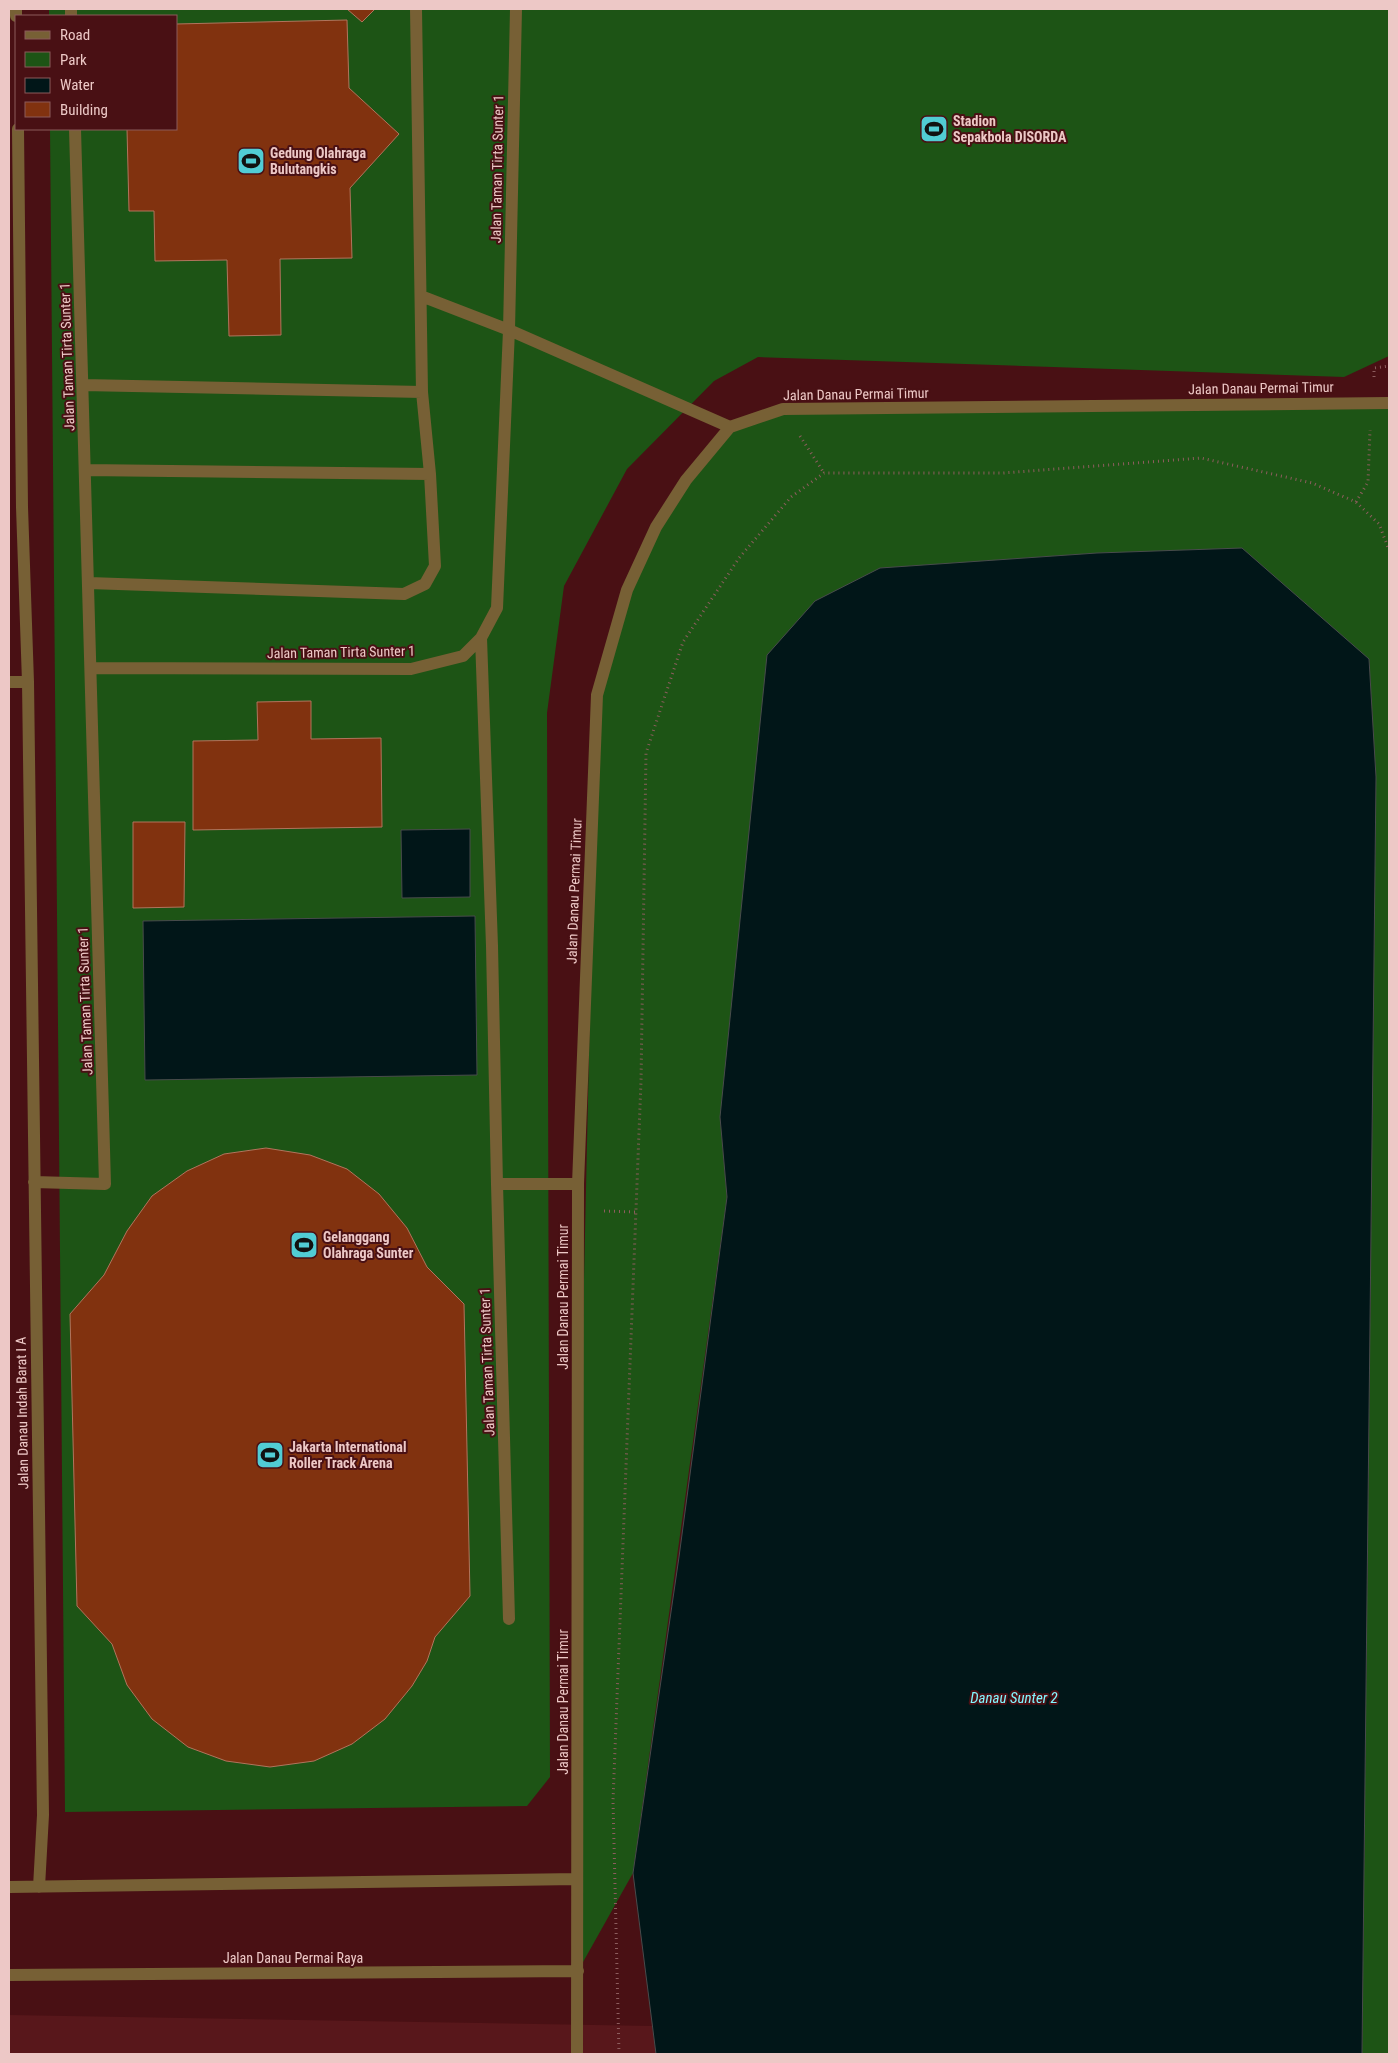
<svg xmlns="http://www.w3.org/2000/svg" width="1398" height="2063" viewBox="0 0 1398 2063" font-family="'Roboto Condensed',sans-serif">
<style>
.built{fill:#58171b}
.green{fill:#1d5415}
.water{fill:#011618;stroke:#484b4c}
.building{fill:#81320f;stroke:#b1745d}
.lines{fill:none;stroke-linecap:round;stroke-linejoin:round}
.path{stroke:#8d5d5e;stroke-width:3;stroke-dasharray:1 4;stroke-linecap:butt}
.minor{stroke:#776035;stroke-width:12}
.labels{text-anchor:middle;stroke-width:4;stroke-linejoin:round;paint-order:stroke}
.poi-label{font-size:14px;font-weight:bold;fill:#edc8c6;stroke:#491014;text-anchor:start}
.street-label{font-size:14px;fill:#edc8c6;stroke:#491014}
.water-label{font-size:15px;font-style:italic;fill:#82f7ff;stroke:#491014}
</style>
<rect width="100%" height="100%" fill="#491014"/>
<path class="built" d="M9,2015L652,2026L656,2054H9Z"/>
<path class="green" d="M49,9H1389V356L1344,377L758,357L714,381L627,469L564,586L547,713L550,1777L527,1806L65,1812L50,129H176V16H49Z
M1389,403V2054H1362L1376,777L1369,660L720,1117L727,1197L633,1873L578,1971L579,1504L597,695L627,590L686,480L730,427L783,409Z"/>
<path class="water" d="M1242,548L1369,659L1376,777L1362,2054H656L633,1873L679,1557L727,1197L720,1117L767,655L815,601L880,568L1097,553Z
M470,829V897L402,898L401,830Z
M475,916L477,1075L145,1080L143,921Z"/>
<path class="building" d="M347,9H375L362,22Z
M347,20L349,88L399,134L350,188L352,258L280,259L281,335L229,336L227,260L155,261L154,211H129L127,129H176V24Z
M311,701V739L381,738L382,827L193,830V741L258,740L257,702Z
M133,822H185L184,907L133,908Z
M266,1148L310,1155L347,1169L379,1194L407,1228L427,1267L464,1304L470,1596L435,1637L427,1661L412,1686L385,1719L352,1744L314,1761L270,1767L226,1761L188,1747L152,1719L127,1685L112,1644L77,1606L70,1314L104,1275L127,1231L152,1196L187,1171L224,1154Z"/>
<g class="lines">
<path class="path" d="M1374,377V368L1389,366
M800,436L824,473
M1356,502L1368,482L1370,430
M604,1211L636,1212
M619,2054L613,1801L641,1081L646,753L683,642L739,558L791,497L824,473H1003L1201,458L1312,483L1356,502L1379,524L1389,550"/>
<path class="minor" d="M16,9V16
M71,9V16
M18,129L22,507L28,682L43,1815L39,1887
M421,296L509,330L730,427
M83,385L422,392
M85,470L430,474
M89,583L404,594L425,584L435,566L430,474L422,392L416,9
M481,638L492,946L497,1184
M91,668L411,669L463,656L481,638L497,608L509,330L516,9
M9,682H28
M34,1182L105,1184L75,129
M509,1619L497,1184H578
M9,1887L577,1879
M9,1975L578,1971
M577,2054L578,1184L597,695L627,590L656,527L686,480L730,427L783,409L1389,403"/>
</g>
<defs>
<symbol id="stadium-square" viewBox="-11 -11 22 22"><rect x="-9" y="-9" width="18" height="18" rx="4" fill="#51ccd4" stroke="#491014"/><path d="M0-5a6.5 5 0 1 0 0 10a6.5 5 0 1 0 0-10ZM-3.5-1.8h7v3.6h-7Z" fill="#111"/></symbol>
</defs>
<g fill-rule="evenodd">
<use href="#stadium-square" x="918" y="113" width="32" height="32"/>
<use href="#stadium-square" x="235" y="145" width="32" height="32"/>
<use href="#stadium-square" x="288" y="1229" width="32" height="32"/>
<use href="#stadium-square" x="254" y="1439" width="32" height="32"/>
</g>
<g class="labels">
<g class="poi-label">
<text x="953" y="126">Stadion<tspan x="953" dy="16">Sepakbola DISORDA</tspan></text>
<text x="270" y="158">Gedung Olahraga<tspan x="270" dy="16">Bulutangkis</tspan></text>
<text x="323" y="1242">Gelanggang<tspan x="323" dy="16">Olahraga Sunter</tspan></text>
<text x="289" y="1452">Jakarta International<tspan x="289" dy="16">Roller Track Arena</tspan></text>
</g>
<g class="street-label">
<text transform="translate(497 169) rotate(-89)" y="5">Jalan Taman Tirta Sunter 1</text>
<text transform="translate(67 357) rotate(-92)" y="5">Jalan Taman Tirta Sunter 1</text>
<text transform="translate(1261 388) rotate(-1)" y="5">Jalan Danau Permai Timur</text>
<text transform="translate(856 394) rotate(-1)" y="5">Jalan Danau Permai Timur</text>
<text transform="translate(341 652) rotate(-1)" y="5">Jalan Taman Tirta Sunter 1</text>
<text transform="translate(574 891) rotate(-88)" y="5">Jalan Danau Permai Timur</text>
<text transform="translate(85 1001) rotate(-92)" y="5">Jalan Taman Tirta Sunter 1</text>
<text transform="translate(563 1297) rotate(-90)" y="5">Jalan Danau Permai Timur</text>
<text transform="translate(487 1362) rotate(-92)" y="5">Jalan Taman Tirta Sunter 1</text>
<text transform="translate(22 1413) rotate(-91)" y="5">Jalan Danau Indah Barat I A</text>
<text transform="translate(563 1702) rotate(-90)" y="5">Jalan Danau Permai Timur</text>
<text x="293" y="1963">Jalan Danau Permai Raya</text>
</g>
<g class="water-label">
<text x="1014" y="1703">Danau Sunter 2</text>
</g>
</g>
<rect width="1398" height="2063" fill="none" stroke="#edc8c6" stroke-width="20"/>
<rect x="15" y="15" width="162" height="115" fill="#491014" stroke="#8b5a5b"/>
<rect x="25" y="31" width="25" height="8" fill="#776035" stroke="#8b5a5b"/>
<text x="60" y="40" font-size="15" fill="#edc8c6">Road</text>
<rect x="25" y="52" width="25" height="15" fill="#1d5415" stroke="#8b5a5b"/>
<text x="60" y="65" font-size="15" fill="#edc8c6">Park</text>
<rect x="25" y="78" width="25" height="15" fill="#011618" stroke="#8b5a5b"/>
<text x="60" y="90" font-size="15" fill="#edc8c6">Water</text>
<rect x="25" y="102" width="25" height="15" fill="#81320f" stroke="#8b5a5b"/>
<text x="60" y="115" font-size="15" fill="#edc8c6">Building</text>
</svg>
